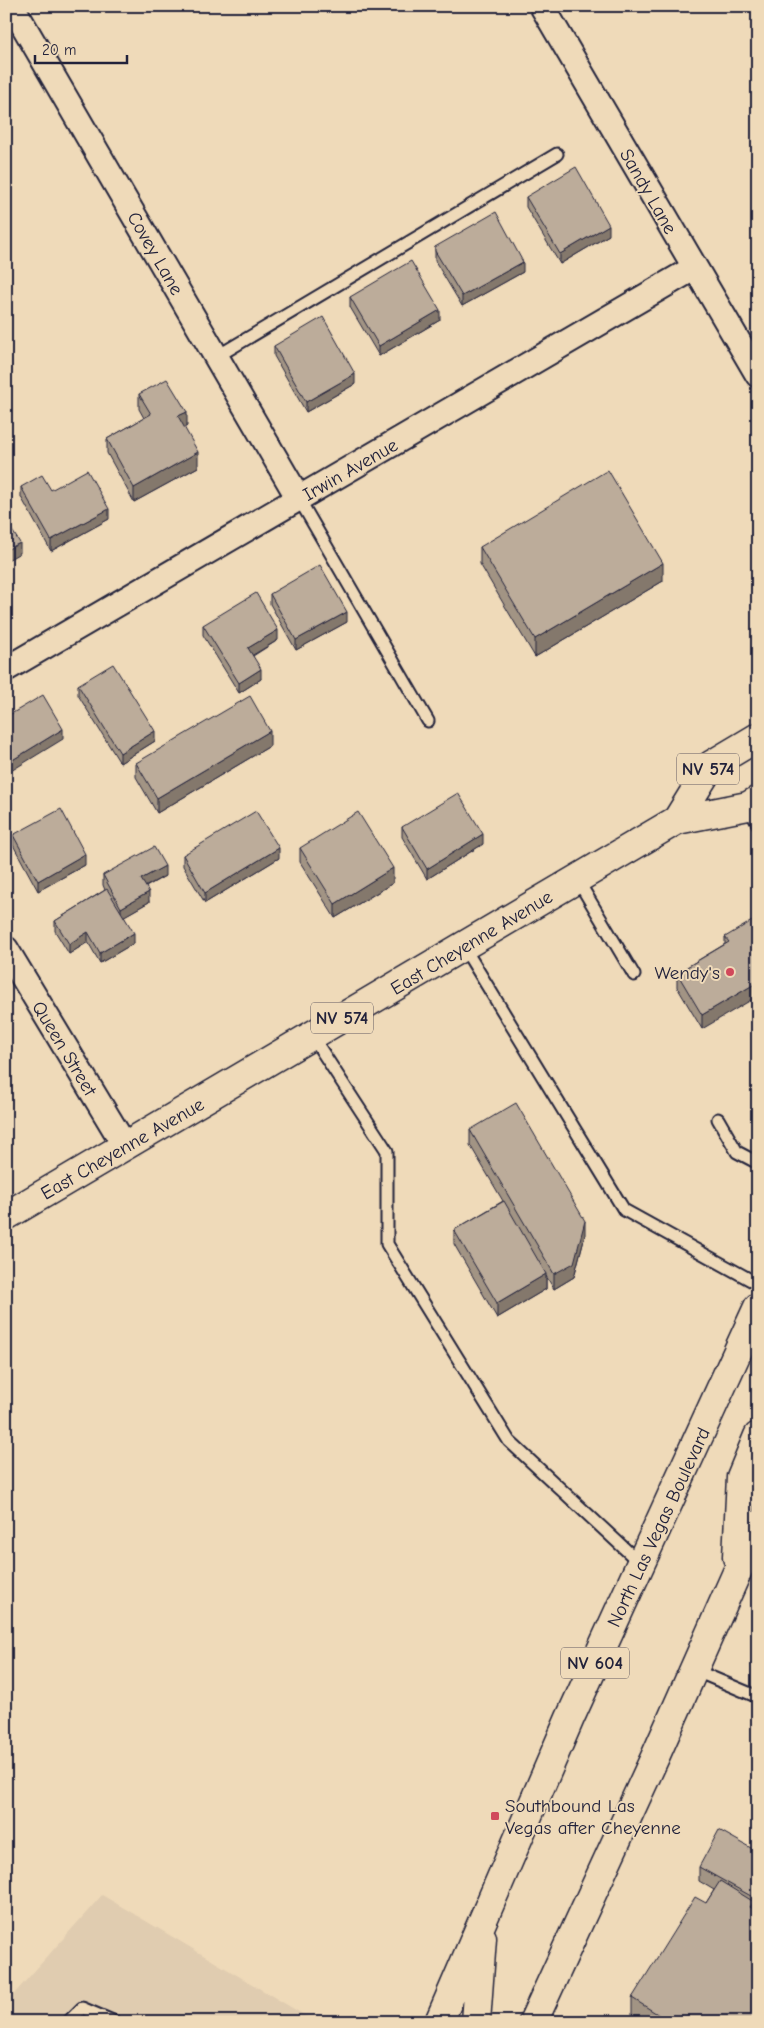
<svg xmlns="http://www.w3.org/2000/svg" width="764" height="2028" viewBox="0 0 764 2028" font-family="'Comic Neue',sans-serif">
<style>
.built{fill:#e0ccb0}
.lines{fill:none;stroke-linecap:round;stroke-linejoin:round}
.service-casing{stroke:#22223b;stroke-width:15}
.minor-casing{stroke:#22223b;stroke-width:28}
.primary-casing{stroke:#22223b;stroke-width:31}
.service{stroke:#efdab9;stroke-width:11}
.minor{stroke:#efdab9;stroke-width:24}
.primary{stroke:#efdab9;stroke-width:28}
.wall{fill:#a29484;stroke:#22223b}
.shaded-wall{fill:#84786c;stroke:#22223b}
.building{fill:#bcac9a;stroke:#22223b}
.poi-dot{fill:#d1495b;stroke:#efdab9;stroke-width:2}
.labels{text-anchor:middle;stroke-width:4;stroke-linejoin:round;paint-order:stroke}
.shield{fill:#efdab9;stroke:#605961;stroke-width:1}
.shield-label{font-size:18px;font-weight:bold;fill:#22223b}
.street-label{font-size:19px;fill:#22223b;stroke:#efdab9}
.poi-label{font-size:19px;fill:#22223b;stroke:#efdab9;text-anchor:end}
</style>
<rect width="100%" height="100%" fill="#efdab9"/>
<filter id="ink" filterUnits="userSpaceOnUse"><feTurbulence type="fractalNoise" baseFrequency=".02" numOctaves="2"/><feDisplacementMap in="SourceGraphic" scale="10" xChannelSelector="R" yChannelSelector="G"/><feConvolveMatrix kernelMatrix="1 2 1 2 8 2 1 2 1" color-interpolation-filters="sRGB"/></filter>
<g filter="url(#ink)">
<path class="built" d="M102,1895L316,2022H6V2003Z"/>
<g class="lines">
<defs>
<path id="service" d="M216,357L557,154
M299,499L428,721
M748,806L758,824
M577,879L634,975
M463,946L624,1210L758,1284
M312,1036L387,1151V1244L509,1441L640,1563
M718,1119L737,1152L758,1163
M694,1670L758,1697
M68,2022L82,2008L115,2022"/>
<path id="minor" d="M12,6L299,499
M542,6L758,375
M6,669L694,268
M6,949L125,1146"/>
<path id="primary" d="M677,820L711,765L758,737
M6,1216L677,820L748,806L758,800
M737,1557L741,1477L758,1436
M439,2022L570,1718L758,1307
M476,2022L482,1938
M533,2022L655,1757L758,1525"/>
</defs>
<use href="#service" class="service-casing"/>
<use href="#minor" class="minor-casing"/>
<use href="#primary" class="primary-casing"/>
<use href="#service" class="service"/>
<use href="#minor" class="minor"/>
<use href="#primary" class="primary"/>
</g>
<path class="wall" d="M526,197L609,235L560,264L526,207Z
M435,247L523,272L462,306L435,261Z
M350,297L440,320L379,356L350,307Z
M274,346L355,384L306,412L274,356Z
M139,394L187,426L184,428L198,467L134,502L107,453V439L144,418L139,409Z
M21,487L51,490L109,519L51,551L21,497Z
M480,547L663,581L535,657L480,564Z
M270,594L347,622L296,650L270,604Z
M203,625L278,640L253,656L261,679L239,693L203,635Z
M78,685L155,741L120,763L78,695Z
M270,746L157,813L136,777V763Z
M402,827L483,844L427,879L402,837Z
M13,835L85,865L38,891L13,845Z
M300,848L393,883L335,918L300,862Z
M183,855L279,858L205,903L183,866Z
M103,875L165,876L146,887L149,902L124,916L134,943L100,963L88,942L69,954L55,931V921L105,890L103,885Z
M755,926L702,1029L677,987V973L725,944V937Z
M470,1130L585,1235L574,1277L554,1289L546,1276V1289L497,1318L454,1244V1230L503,1201L470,1145Z
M758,1852V2022H642L632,2015V1998L706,1903L714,1890L699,1881V1867Z"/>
<path class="shaded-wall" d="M609,225V235L560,264V254Z
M523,262V272L462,306V296Z
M440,310V320L379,356V346Z
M355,374V384L306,412V402Z
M187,412V426L178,431V416Z
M198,452V467L134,502V488Z
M109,509V519L51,551V540Z
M20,543V553L6,561V550Z
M663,563V581L535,657V639Z
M347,612V622L296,650V640Z
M278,630V640L248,658V648Z
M261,669V679L239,693V683Z
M63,729V739L6,774V764Z
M155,731V741L120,763V753Z
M270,731V746L157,813V798Z
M483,834V844L427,879V869Z
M279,848V858L205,903V893Z
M85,854V865L38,891V881Z
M165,866V876L141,889V879Z
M393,868V883L335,918V904Z
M149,892V902L121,918V908Z
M88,932V942L69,954V944Z
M134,933V943L100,963V953Z
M758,982V996L702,1029V1015Z
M585,1221V1235L574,1277L554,1289V1274Z
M546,1274V1289L497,1318V1303Z
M754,1902V1919L750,1907Z"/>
<path class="building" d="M576,167L609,225L560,254L526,197Z
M496,212L523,262L462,296L435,251V247Z
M411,261L440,310L379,346L350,297Z
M323,317L355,374L306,402L274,346Z
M167,379L187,412L178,416L198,452L134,488L107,439L151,414L139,394Z
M87,470L109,509L51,540L21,487L42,475L51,490Z
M608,470L663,563L535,639L480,547Z
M6,521L20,543L6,550Z
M320,565L347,612L296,640L270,594Z
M256,593L278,630L248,648L261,669L239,683L203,625Z
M113,664L155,731L120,753L78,685Z
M43,695L63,729L6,764V717Z
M250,696L270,731L157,798L136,763Z
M458,793L483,834L427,869L402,827Z
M61,809L85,854L38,881L13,835Z
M256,811L279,848L205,893L183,855Z
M358,812L393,868L335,904L300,848Z
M154,847L165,866L141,879L149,892L121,908L103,875Z
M107,889L134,933L100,953L88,932L69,944L55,921Z
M752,921L755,926L758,925V982L702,1015L677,973L729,942L725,937Z
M516,1103L585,1221L574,1263L554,1274L470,1130Z
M504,1201L546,1274L497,1303L454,1230Z
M719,1830L758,1852V1900L699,1867Z
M720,1881L754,1902L750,1907L758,1912V2022H670L632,1998L695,1897L706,1903Z"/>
</g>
<g class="poi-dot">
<circle cx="730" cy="972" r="5"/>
<rect x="490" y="1811" width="10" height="10" rx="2.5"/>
</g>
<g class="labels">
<g class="shield">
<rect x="677" y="753.5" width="62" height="31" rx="4"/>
<rect x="311" y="1002.5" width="62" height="31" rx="4"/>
<rect x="561" y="1647.5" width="68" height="31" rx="4"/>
</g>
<g class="shield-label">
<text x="708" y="775">NV 574</text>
<text x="342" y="1024">NV 574</text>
<text x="595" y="1669">NV 604</text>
</g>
<g class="street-label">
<text transform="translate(649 191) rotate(60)" y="7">Sandy Lane</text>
<text transform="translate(156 253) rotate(60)" y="7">Covey Lane</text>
<text transform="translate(350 469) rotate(-30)" y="7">Irwin Avenue</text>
<text transform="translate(471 942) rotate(-31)" y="7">East Cheyenne Avenue</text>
<text transform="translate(65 1048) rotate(59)" y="7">Queen Street</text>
<text transform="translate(122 1148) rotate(-30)" y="7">East Cheyenne Avenue</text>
<text transform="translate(658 1527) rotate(-65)" y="7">North Las Vegas Boulevard</text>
</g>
<g class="poi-label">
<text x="720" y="979">Wendy's</text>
<text x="505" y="1812" text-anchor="start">Southbound Las<tspan x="505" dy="22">Vegas after Cheyenne</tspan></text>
</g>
</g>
<rect width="764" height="2028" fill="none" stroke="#efdab9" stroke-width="25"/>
<rect x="12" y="12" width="739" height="2003" fill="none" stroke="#22223b" stroke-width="2" filter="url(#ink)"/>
<path d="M35 55v8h92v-8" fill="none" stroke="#22223b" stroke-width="2.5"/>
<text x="42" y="55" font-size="15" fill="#22223b" stroke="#efdab9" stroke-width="4" paint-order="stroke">20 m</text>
</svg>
